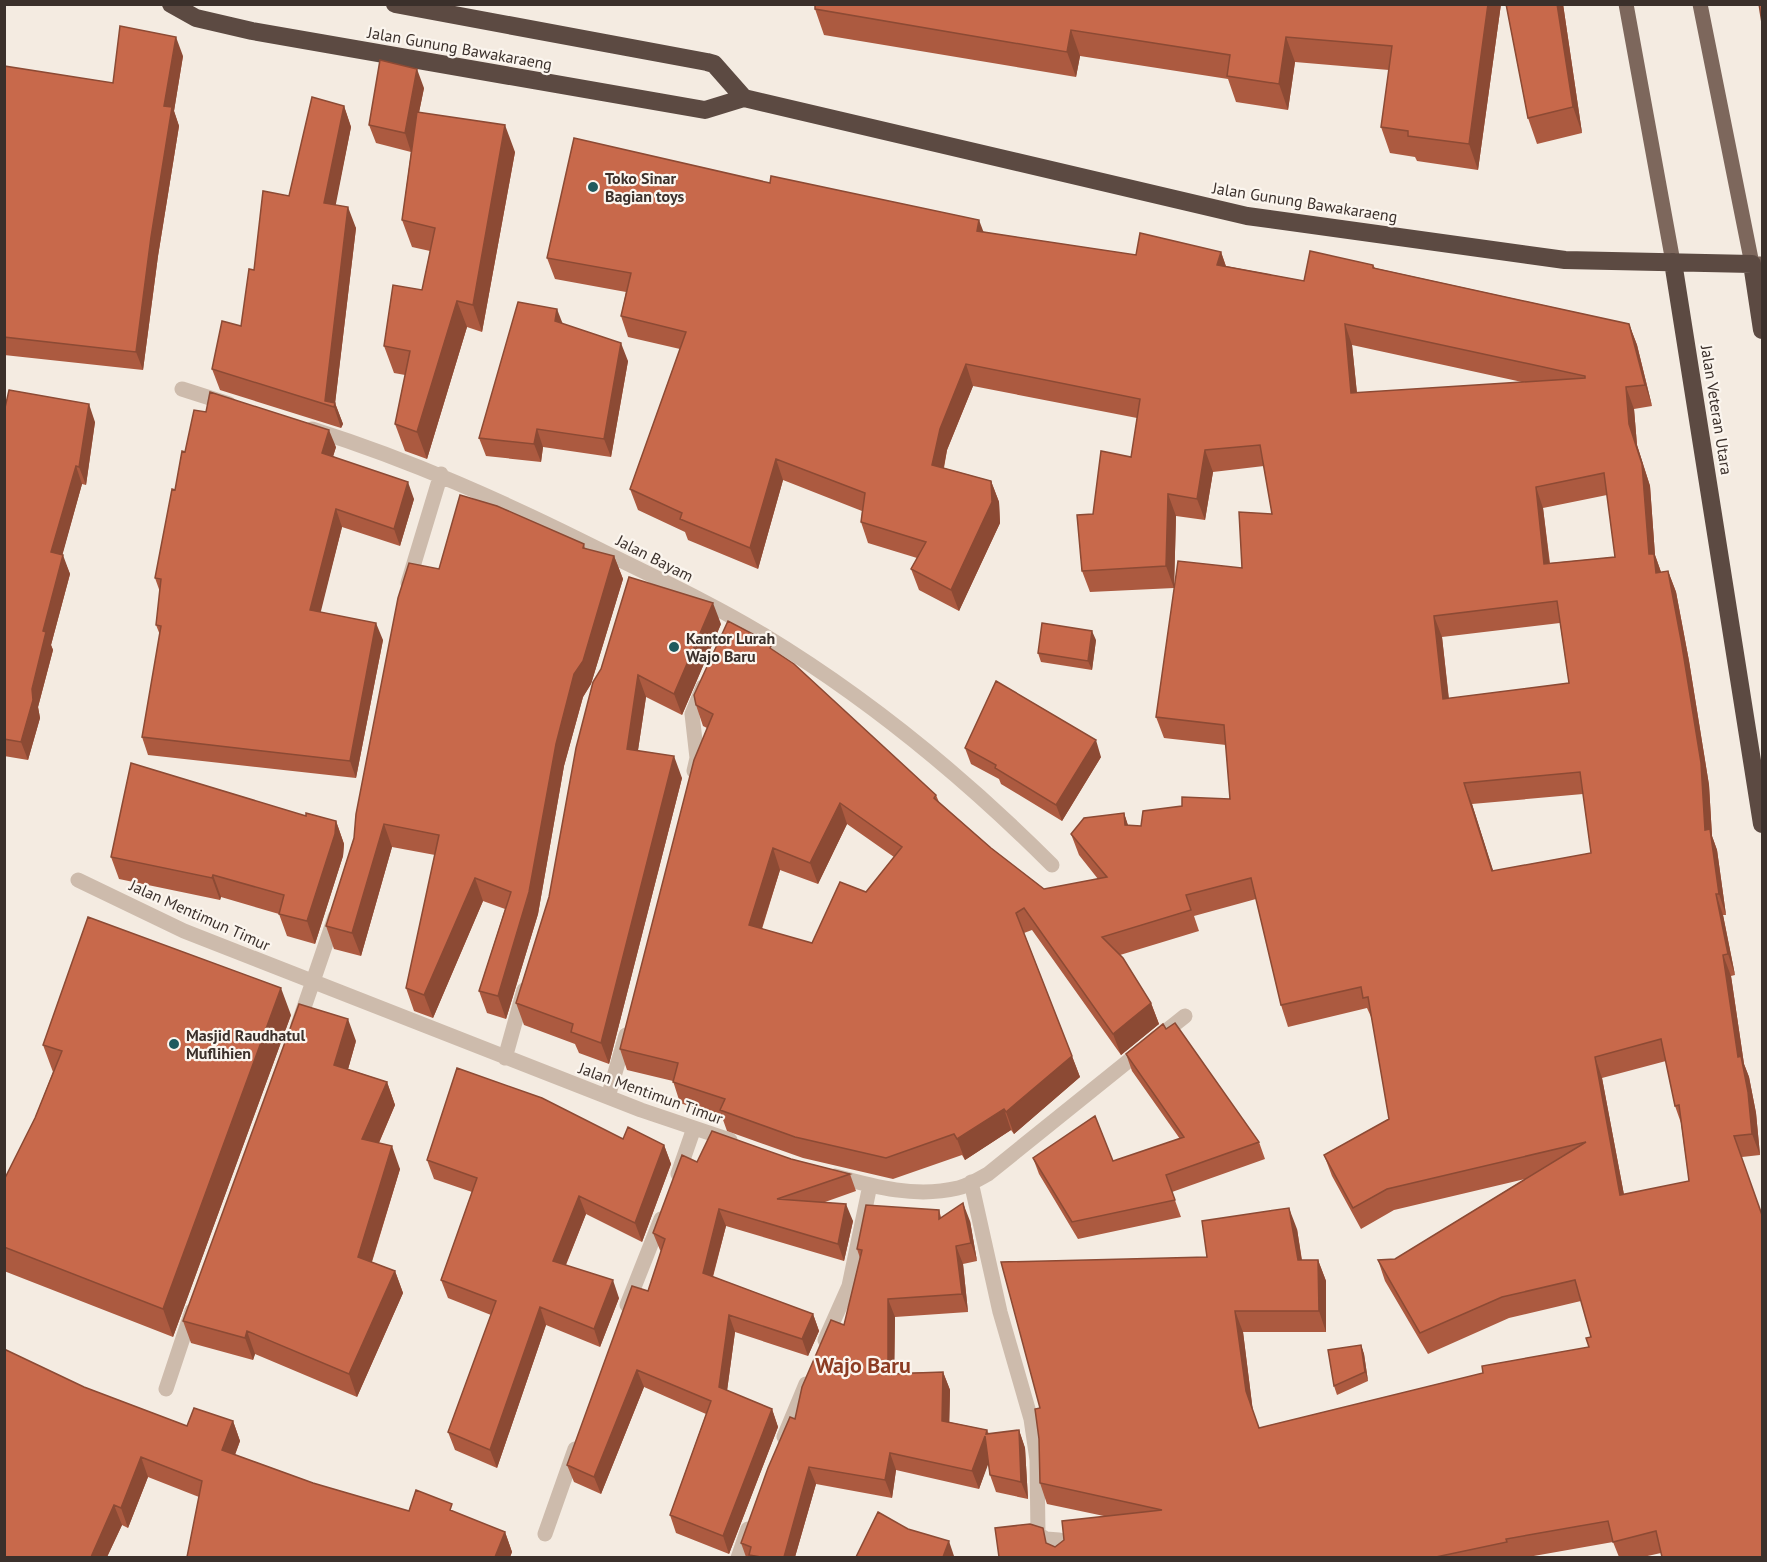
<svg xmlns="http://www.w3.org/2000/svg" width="1767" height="1562" viewBox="0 0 1767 1562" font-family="'PT Sans',sans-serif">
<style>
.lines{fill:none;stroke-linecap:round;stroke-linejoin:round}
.minor{stroke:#cdbbac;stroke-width:15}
.major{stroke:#7d675c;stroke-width:15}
.highway{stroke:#5c4a42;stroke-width:18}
.wall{fill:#ac5a40;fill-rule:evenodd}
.shaded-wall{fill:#8c4a34}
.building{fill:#c8694b;stroke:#8c4a34;stroke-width:1.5;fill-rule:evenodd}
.poi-dot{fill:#1f5a5e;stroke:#fbf5ee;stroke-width:2}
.labels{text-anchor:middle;stroke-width:4.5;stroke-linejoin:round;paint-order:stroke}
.street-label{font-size:16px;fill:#3b302b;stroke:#fbf5ee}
.poi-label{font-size:16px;font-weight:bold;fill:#3b302b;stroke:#fbf5ee;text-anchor:start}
.district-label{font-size:22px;font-weight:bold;fill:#8c3b22;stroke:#fbf5ee}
</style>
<rect width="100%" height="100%" fill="#f4ebe1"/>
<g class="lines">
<path class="minor" d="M182,389L229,404
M312,429C413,461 502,501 596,548C652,576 709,602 762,634C868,698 964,777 1052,865
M408,583L441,474
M694,771L697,758L692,714L703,687
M78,880L184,931L641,1110L730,1140
M298,1025L335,917
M1161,1035L1185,1016
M505,1058L524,990
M608,1097L626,1035
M678,1174L694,1128
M835,1176C875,1187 916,1198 958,1188C968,1186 979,1179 988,1174L1142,1050
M971,1182L1000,1312L1031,1419L1037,1460L1038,1534L1046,1539L1059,1540L1062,1558
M627,1305L661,1219
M825,1340L849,1286L870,1185
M166,1389L192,1311
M784,1437L806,1384
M545,1534L575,1449
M738,1558L748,1529"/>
<path class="major" d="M1626,4L1673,262
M1700,4L1752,264H1762"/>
<path class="highway" d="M171,4L196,18L252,31L705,110L744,98L1247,216L1565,260L1752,264L1762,330
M395,4L707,62L714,64L744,98
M1673,262L1762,824"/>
</g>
<path class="wall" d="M815,4H1501L1478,170L1417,161L1415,157L1390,153L1381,127L1389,70L1295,62L1288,110L1236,102L1228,79L1080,56L1076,77L824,35L815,9Z
M1506,4H1563L1582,133L1537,144L1528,118Z
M183,56L174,111L179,126L158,256L143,370L4,355V66L113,83Z
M424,88L419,112L515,152L482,332L467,327L427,459L405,451L395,424L405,375L394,373L384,346L422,290L430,251L412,247L402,220L411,152L376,143L369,125Z
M344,106L351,127L335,205L356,228L335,403L343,424L341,428L220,390L212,369L241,326L254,270L289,196Z
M983,232L1136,255L1221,252L1226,266L1304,281L1373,265L1375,268L1629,324L1637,345L1652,406L1634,409L1637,445L1650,486L1655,555L1661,572L1668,571L1676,592L1689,661L1709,785L1712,836L1717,850L1726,915H1723L1735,975L1731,976L1744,1064L1749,1077L1756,1113L1760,1155L1742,1157L1661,1553L1643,1557H1619L1613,1542L1528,1557H999L1049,1544L1055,1547L1104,1516L1047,1504L1040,1483V1408L1207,1257L1297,1229L1302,1260H1318L1326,1281V1332H1243L1253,1412L1259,1428L1589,1347L1591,1337L1581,1301L1509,1318L1428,1354L1385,1281L1378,1260L1395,1259L1525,1179L1394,1210L1361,1229L1332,1176L1324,1155L1389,1119L1372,1019L1367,1008L1288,1027L1281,1005L1256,899L1194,916L1199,931L1120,955L1151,1003L1159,1024L1121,1055L1032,930L1024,933L1080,1077L1014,1134L1011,1130L965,1160L962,1155L893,1179L803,1158L727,1131L722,1117L680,1103L673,1081L627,1070L620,1049L707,728L703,726L696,705L774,651L936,795L939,802L991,848L1044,889L1098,879L1079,855L1071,834L1124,813L1128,826H1141L1182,806L1230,799L1226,745L1164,738L1156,717L1272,514L1264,466L1213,472L1205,520L1176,516L1174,588L1090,592L1082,571L1093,514L1131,457L1137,418L973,386L947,450L944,468L991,481L999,502L1000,523L959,611L919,590L911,569L917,558L868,543L861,522L862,511L783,480L758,569L688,540L685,532L638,510L630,489L680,349L628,337L621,316L626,292L555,279L547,258ZM1352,345L1522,382L1357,393ZM1607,495L1615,557L1550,563L1543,508ZM1560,623L1569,683L1449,699L1442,637ZM1583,794L1591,853L1493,871L1472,804ZM847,824L894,857L866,892L812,943L762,929L780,870L818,884ZM1666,1061L1675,1106L1681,1123L1689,1181L1624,1195L1602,1078Z
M562,324L628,361L611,457L543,447L541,462L486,456L479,438Z
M4,412L95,422L86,485L82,484L62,555L70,574L51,645L53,650L38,707L40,718L28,760L4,756Z
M336,447L333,456L414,499L400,546L342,527L320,612L383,640L356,778L148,755L142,737L160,635L156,625L160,592L155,578L175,490Z
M584,544L585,549L614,556L623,579L591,684L583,697L564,766L538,914L506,1019L487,1013L479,991L505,909L483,901L433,1018L414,1011L406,988L435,855L392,847L361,956L334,949L326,926L439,569Z
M721,624L682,715L646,697L638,750L682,778L609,1064L579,1053L575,1044L524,1025L516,1003L549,897L601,669Z
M1096,640L1092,670L1041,662L1038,653Z
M965,748L1101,757L1062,821L1001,784L999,779L971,764Z
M306,816L336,821L344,844L343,856L315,944L287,936L279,914L221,897L220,900L119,879L111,857Z
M291,1015L173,1337L4,1271V1180L35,1118L53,1072L43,1045Z
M1166,1029L1259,1142L1265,1159L1172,1192L1181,1217L1078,1239L1039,1174L1033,1158L1113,1161L1180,1139L1132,1071L1126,1054Z
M356,1041L348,1069L387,1082L395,1105L379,1143L400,1169L372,1262L395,1271L403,1293L357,1397L255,1354L253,1360L191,1343L183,1321Z
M623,1139L664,1145L671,1164L642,1242L586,1214L566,1265L619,1298L600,1347L546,1325L497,1468L455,1450L448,1432L491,1315L448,1298L441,1280L472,1192L434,1179L427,1160Z
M791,1159L850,1174L856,1191L825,1202L853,1221L844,1261L726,1226L713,1277L813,1314L819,1331L808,1356L735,1332L727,1391L772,1409L778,1427L729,1554L676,1533L670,1515L706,1414L644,1387L601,1494L574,1482L567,1465L648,1291L661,1251L660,1250L653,1233L697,1162Z
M939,1210L941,1217L970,1221L977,1261L963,1264L968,1312L895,1317L894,1373L943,1372L950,1390L949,1422L987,1430L989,1434L1019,1430L1025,1448L1028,1499L996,1492L990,1475L988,1463L979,1489L896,1470L892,1498L816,1484L795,1557H746L741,1543L795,1419L844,1325L860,1258L857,1249Z
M1361,1345L1364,1354L1368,1381L1337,1395L1334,1386Z
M84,1387L187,1426L233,1421L240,1441L235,1455L313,1483L409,1511L454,1512L505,1532L512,1552L510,1557H187L199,1497L148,1477L128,1528L122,1525L107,1557H4Z"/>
<path class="shaded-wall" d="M1488,4H1501L1478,170L1469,144Z
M1557,4H1563L1582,133L1573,107Z
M1071,30L1080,56L1076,77L1067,52Z
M176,37L183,56L174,111L179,126L158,256L143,370L136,352L164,106Z
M1286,37L1295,62L1288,110L1279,84Z
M417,69L424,88L411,152L405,133Z
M344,106L351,127L332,224L324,203Z
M505,125L515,152L482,332L473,305Z
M348,207L356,228L335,404V403L343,424L341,428L334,407L325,401Z
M979,220L987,241L977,231Z
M1221,252L1228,273L1217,265Z
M457,301L467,327L427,459L417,432Z
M557,309L564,327L555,321Z
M1345,324L1352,345L1359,414L1351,393Z
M1629,324L1637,345L1652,406L1645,385Z
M621,343L628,361L611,457L604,439Z
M966,364L973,386L947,450L940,486L932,465L940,429Z
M1626,387L1634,409L1637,445L1650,486L1655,555L1662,575L1663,594L1649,554L1629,424Z
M89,404L95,422L86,485L79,467Z
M537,429L543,447L541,462L534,444Z
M329,430L336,447L329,470L322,453Z
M1205,450L1213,472L1205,520L1197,499Z
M776,459L783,480L758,569L750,548Z
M76,466L82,484L58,571L51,552Z
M991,481L999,502L1000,523L959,611L951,590Z
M408,482L414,499L400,546L394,529Z
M1536,487L1543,508L1552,585L1544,564Z
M1168,494L1176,516L1174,588L1166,566Z
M336,509L342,527L317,627L310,610Z
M63,555L70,574L51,645L53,650L38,707L40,718L28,760L21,742L43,631Z
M614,556L623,579L591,684L583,697L564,766L538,914L506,1019L498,996L556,744L574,674Z
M1668,571L1676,592L1689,661L1709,785L1712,836L1717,850L1726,915L1719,894L1705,830Z
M713,603L721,624L682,715L674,694Z
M1434,616L1442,637L1451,720L1443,699Z
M376,623L383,640L356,778L350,761Z
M1092,631L1096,640L1092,670L1088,661Z
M638,675L646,697L635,770L627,749Z
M1096,740L1101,757L1062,821L1056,805Z
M674,756L682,778L609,1064L601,1043Z
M1464,783L1472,804L1500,892L1492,871Z
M840,803L847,824L818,884L810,863Z
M1124,813L1131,834L1125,825Z
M336,821L344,844L343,856L315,944L307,921Z
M384,824L392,847L361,956L352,933Z
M773,848L780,870L756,946L749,925Z
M213,875L221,897L220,900L212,878Z
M475,878L483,901L433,1018L424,995Z
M1716,894L1723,915L1735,975L1728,954Z
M1723,955L1731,976L1744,1064L1749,1077L1756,1113L1760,1155L1752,1134L1738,1057Z
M281,988L291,1015L173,1337L163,1309Z
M1151,1003L1159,1024L1121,1055L1113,1034Z
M348,1019L356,1041L343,1087L334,1065Z
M1072,1056L1080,1077L1014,1134L1006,1112Z
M1595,1057L1602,1078L1628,1216L1620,1195Z
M387,1082L395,1105L371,1161L362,1139Z
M1004,1109L1011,1130L965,1160L957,1139Z
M664,1145L671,1164L642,1242L635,1223Z
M392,1146L400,1169L366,1280L358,1257Z
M579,1196L586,1214L560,1279L553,1261Z
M963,1203L970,1221L977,1261L971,1243Z
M846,1204L853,1221L844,1261L838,1244Z
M1289,1208L1297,1229L1305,1282L1298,1260Z
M719,1209L726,1226L709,1290L703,1273Z
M956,1246L963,1264L968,1312L962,1294Z
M1318,1260L1326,1281V1332L1319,1311Z
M395,1271L403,1293L357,1397L349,1374Z
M613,1280L619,1298L600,1347L594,1329Z
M888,1299L895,1317L894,1391L888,1374Z
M540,1307L546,1325L497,1468L490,1450Z
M1235,1311L1243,1332L1253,1412L1246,1391Z
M813,1314L819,1331L808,1356L802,1339Z
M729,1315L735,1332L725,1405L719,1387Z
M247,1331L255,1354L253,1360L245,1338Z
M1361,1345L1364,1354L1368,1381L1365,1372Z
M637,1370L644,1387L601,1494L594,1477Z
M943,1372L950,1390L949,1439L942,1421Z
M772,1409L778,1427L729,1554L723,1536Z
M233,1421L240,1441L229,1470L222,1450Z
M1019,1430L1025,1448L1028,1499L1021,1482Z
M985,1436L992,1454L979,1489L972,1471Z
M890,1453L896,1470L892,1498L885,1480Z
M141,1457L148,1477L128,1528L121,1508Z
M809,1467L816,1484L795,1557H784Z
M114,1505L122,1525L107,1557H91Z
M505,1532L512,1552L510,1557H495Z
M949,1541L954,1556V1557H943Z"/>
<path class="building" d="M815,4H1488L1469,144L1408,136V131L1381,127L1392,46L1286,37L1279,84L1227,76L1230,55L1071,30L1067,52L815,9Z
M1506,4H1557L1573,107L1528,118Z
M1759,4H1762V23Z
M120,26L176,37L164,106L172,107L151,237L136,352L4,337V66L113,83Z
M380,60L417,69L405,133L369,125Z
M312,97L344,106L324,203L348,207L325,401L335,403L334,407L212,369L222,321L241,326L249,269L254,270L263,191L289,196Z
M417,112L505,125L473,305L457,301L417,432L395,424L410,351L384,346L393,285L422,290L435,228L402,220Z
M574,138L770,183L771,176L979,220L977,231L1136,255L1140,233L1221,252L1217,265L1304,281L1310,251L1373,265V268L1629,324L1645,385L1626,387L1629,424L1642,464L1649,554H1654L1656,573L1668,571L1681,640L1701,763L1705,830L1710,829L1719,894H1716L1728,954L1723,955L1738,1057L1741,1056L1748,1092L1752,1134L1734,1136L1762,1215V1557H1662L1656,1531L1613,1542L1608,1521L1506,1539L1507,1542L1436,1557H999L995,1528L1030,1524L1043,1528L1046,1543L1055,1547L1064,1540L1062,1521L1162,1510L1040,1483L1039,1439L1035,1409L1040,1408L1001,1262L1207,1257L1202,1221L1289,1208L1298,1260H1318L1319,1311H1235L1246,1391L1259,1428L1483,1373L1482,1366L1589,1347L1586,1338L1591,1337L1575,1280L1502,1297L1420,1333L1378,1260L1395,1259L1586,1142L1387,1189L1353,1208L1324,1155L1389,1119L1368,997L1363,998L1361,987L1281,1005L1251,878L1186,895L1191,910L1102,937L1123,958L1151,1003L1113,1034L1024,908L1016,913L1072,1056L1006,1112L1004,1109L957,1139L954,1134L886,1158L795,1137L720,1110L725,1099L673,1082L678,1063L620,1049L694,760L713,714L696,705L694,695L728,621L772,644L770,648L794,664L936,795L934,798L991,848L1044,889L1107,877L1071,834L1084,818L1124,813L1125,825L1141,826L1143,811L1182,806V797L1230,799L1224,725L1156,717L1178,561L1242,568L1239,512L1272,514L1260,445L1205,450L1197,499L1168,494L1166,566L1082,571L1077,515L1093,514L1101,451L1131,457L1140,399L966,364L940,429L932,465L991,481L992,502L951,590L911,569L926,542L861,522L865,493L776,459L750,548L680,519L682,513L630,489L686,332L621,316L631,273L547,258ZM1345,324L1585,376V378L1351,393ZM1604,473L1615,557L1544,564L1536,487ZM1557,601L1569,683L1443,699L1434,616ZM1580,772L1591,853L1492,871L1464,783ZM840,803L902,847L866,892L840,882L812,943L749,925L773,848L810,863ZM1661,1039L1675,1106L1679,1105L1689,1181L1620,1195L1595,1057Z
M518,302L557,309L555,321L621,343L604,439L537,429L534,444L479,438Z
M9,390L89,404L79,467L76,466L51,552L63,555L43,631L46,632L32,689L33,700L21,742L4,739V412Z
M210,392L329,430L322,453L408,482L394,529L336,509L310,610L376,623L350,761L142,737L161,626L156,625L161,579L155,578L172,489L175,490L182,451L185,452L194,410L206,412Z
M460,495L497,506L584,544L583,548L614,556L583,661L574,674L556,744L529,892L498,996L479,991L511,892L475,878L424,995L406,988L439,835L384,824L352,933L326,926L354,838L356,814L398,598L409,563L439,569Z
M629,577L713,603L674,694L638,675L627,749L674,756L601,1043L571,1032L573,1024L516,1003L549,897L576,748L593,682L601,669Z
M1042,623L1092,631L1088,661L1038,653Z
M996,681L1096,740L1056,805L995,768L996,765L965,748Z
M131,763L306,816V813L336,821L335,834L307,921L279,914L284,895L213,875L212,878L111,857Z
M88,917L281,988L163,1309L4,1247V1180L35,1118L62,1051L43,1045Z
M299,1004L348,1019L334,1065L387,1082L362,1139L392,1146L358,1257L395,1271L349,1374L247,1331L245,1338L183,1321Z
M1175,1023L1259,1142L1166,1175L1175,1200L1072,1222L1033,1158L1095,1116L1113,1161L1184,1137L1126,1054L1163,1024L1166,1029Z
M457,1068L542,1098L623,1139L628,1127L664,1145L635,1223L579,1196L553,1261L613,1280L594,1329L540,1307L490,1450L448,1432L496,1301L441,1280L477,1178L427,1160Z
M712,1131L791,1159L850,1174L777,1199L846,1204L838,1244L719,1209L703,1273L813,1314L802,1339L729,1315L719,1387L772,1409L723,1536L670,1515L711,1401L637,1370L594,1477L567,1465L632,1286L648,1291L665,1239L653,1233L682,1155L697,1162Z
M963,1203L971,1243L956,1246L962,1294L888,1299V1374L943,1372L942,1421L987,1430L986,1434L1019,1430L1021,1482L990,1475L985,1436L972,1471L890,1453L885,1480L809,1467L784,1557H761L749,1555L751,1547L741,1543L768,1468L790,1417L795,1419L802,1387L831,1320L844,1325L862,1250L857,1249L866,1205L939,1210V1219Z
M1361,1345L1365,1372L1334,1386L1328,1350Z
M4,1349L84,1387L187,1426L194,1408L233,1421L222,1450L313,1483L409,1511L416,1490L452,1504L450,1510L505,1532L495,1557H187L202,1481L141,1457L121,1508L114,1505L91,1557H4Z
M878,1512L908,1529L949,1541L943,1557H856Z"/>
<g class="poi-dot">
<circle cx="593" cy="187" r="6"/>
<circle cx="674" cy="647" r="6"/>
<circle cx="174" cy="1044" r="6"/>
</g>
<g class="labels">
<g class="street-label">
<text transform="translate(460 48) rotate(10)" y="6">Jalan Gunung Bawakaraeng</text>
<text transform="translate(1305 202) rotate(9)" y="6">Jalan Gunung Bawakaraeng</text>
<text transform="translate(1717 410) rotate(81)" y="6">Jalan Veteran Utara</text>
<text transform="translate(655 558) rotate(27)" y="6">Jalan Bayam</text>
<text transform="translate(200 915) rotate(24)" y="6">Jalan Mentimun Timur</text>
<text transform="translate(651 1093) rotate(20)" y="6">Jalan Mentimun Timur</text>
</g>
<g class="poi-label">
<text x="605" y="184">Toko Sinar<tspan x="605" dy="18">Bagian toys</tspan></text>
<text x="686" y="644">Kantor Lurah<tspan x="686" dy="18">Wajo Baru</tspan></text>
<text x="186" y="1041">Masjid Raudhatul<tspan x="186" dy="18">Muflihien</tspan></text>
</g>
<g class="district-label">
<text x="863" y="1373">Wajo Baru</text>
</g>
</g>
<rect width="1767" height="1562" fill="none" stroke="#3b302b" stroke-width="12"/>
</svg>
